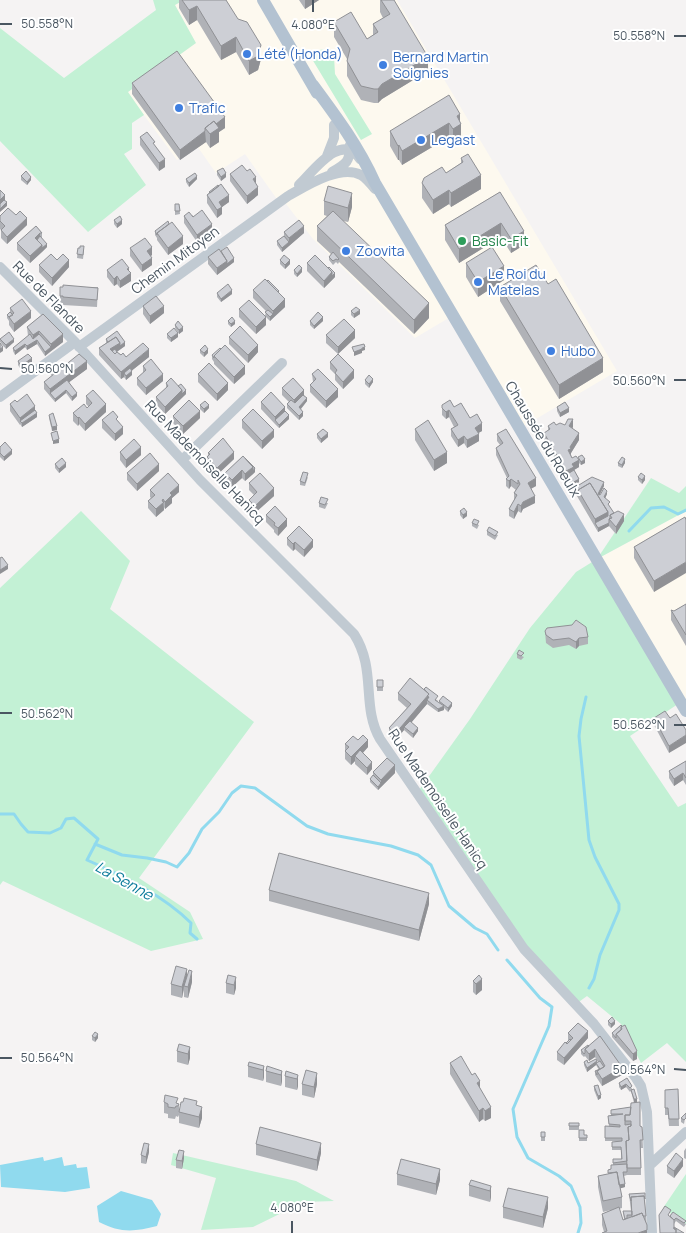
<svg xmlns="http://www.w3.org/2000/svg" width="686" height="1233" viewBox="0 0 686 1233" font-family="Manrope,sans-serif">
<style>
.commercial{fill:#fdf9ef}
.green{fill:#c3f1d5}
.water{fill:#90daee}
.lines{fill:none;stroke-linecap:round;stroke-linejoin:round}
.stream{stroke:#90daee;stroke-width:3}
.minor{stroke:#c1cad2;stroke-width:10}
.major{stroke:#b3c2d1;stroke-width:12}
.wall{fill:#b0b2b7}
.shaded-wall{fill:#909195}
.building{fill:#cdcfd5;stroke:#909195}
.ticks{fill:none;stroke:#4a5661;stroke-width:2}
.shop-dot{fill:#3f7fe0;stroke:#fff;stroke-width:2}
.leisure-dot{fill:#2e9e5b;stroke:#fff;stroke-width:2}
.labels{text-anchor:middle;stroke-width:4;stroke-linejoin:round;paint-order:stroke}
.shop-label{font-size:14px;fill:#366cbe;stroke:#fff;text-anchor:start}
.leisure-label{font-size:14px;fill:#27864d;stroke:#fff;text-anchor:start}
.street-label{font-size:14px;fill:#4a5661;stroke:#fff}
.water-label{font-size:15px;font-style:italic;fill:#0c7c9b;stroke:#fff}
.ticks-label{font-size:12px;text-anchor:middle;fill:#4a5661;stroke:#fff;stroke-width:4;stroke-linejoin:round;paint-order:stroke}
</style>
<rect width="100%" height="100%" fill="#f5f3f3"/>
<path class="commercial" d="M184,0H397L617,371L519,429L452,316L415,338L313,239L283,200L279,202L245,154L216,173L197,146L177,160L127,92L195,43L175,5Z
M686,511V711L597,559Z"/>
<path class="green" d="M153,0H184L175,5L196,43L128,92L144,115L132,123V149L124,154L146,185L88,232L0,141V28L64,78L156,10Z
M327,49H330L334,56L335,74L372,134L361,140L312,59L319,50Z
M651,478L679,493L686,486V511L597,559L681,702L630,736L678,807L686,803V1062L667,1043L641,1063L621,1024L587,996L576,1004L532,958L417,793L470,719L530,628L576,572L597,559Z
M81,511L130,561L110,609L254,722L139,878L190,912L203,939L151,951L3,881L0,885V588Z
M173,1153L296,1181L334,1201L304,1202L253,1227L201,1230L216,1178L171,1165Z
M686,1174V1224L663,1208Z"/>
<path class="water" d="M43,1157L44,1161L62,1157L64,1166L76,1164L77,1168L87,1167L90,1188L65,1192L1,1187L0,1165Z
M121,1191L152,1200L161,1214L157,1226C134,1232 120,1233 99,1222L97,1206Z"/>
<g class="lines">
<path class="stream" d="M629,531L651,508L664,507L678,514L686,510
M586,697L581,719L579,736L589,840L595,857L619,904V910L600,955L594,979L589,988
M0,814H14L21,824L28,832L50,833L61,828L66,819L74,818L98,839L87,860C123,876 163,895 191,923L190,933L197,939
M95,844L122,855L147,858L166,862L177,867L189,853L202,829L219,812L232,793L241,786L255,788L307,826L328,834L391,846L418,855L431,865L449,906L475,928L487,934L498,950
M507,960L540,998L552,1007L549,1026L513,1109L517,1137L528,1158L559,1176L571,1186L580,1207L581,1223L578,1233"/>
<path class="minor" d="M327,156L334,138V125
M332,172C346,164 350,162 350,145
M299,185C313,172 341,131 360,159
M0,267L75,342L200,480L354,634C377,670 361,706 380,739L524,949L594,1024L636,1078L641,1086L647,1112L652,1233
M79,347L288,196C306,186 340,164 361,175C366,178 371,184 375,189
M0,397L75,342
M182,460L282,363
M650,1165L686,1132"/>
<path class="major" d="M263,0L317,93
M313,85C336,116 359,147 375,183L686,711"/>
</g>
<path class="wall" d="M179,0H226L261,59L258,70L249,75L236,52L221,60L197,20L189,25L179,8Z
M299,0H319L305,9Z
M380,0H394L428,71L382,99L378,103H374L361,100L347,76V59L334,37V22L367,39L373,35V24L383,18L380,12Z
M132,83L225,128L219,132V142L210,148L206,142L180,160L132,94Z
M460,121L461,138L453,143L449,137L402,165L399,160H398L390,146V131Z
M140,137L155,146L165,167L159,171L140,145Z
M461,158L481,189L451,207L449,204L433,214L422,198V183L446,173L461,163Z
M217,171L226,177L221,181L217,175Z
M230,174L256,184L258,195L247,204L230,181Z
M21,176L31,180L27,185L21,180Z
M186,179H197L189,187L186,182Z
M209,192L229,202L222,207V214L217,218L207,203V195L209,193Z
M500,192L524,245L511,253L501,237L459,263L445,240V225Z
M324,201L352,207L348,222L343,221L429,318L414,334L339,262L338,264L336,262L333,265L329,260V257L331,254L317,241V226L327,216L324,215Z
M175,204H179L180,214L175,215Z
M192,215L212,232L197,242L184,223V216Z
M0,216L27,225L7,244L1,238V230L0,229Z
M114,220L122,224L117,228L114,224Z
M169,224L183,244L168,255L157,240V238L155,235V231Z
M36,226L42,233V239L47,247L30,263L17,250V243Z
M284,232L304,233L282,252L277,245V241L284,236Z
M78,248L84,250L83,259L77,258Z
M130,248L152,255L151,256L152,265L142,272L130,256Z
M221,251L234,262L217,275L208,264V257Z
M280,260L290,264L285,269L280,264Z
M307,263L335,277L324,288L307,271Z
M466,263L504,280L478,297L466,277Z
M39,265L69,267L52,286L39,272Z
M107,270L129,271L131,281L120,288L117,284L114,286L107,277Z
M294,270L302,272L297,277L294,274Z
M60,287H98L97,307L63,305V303H60Z
M500,287L603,372L559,399L500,301Z
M253,290L279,293L285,307L270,321L265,316L266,311L253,298Z
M217,293L232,294L221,302L217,297Z
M143,306L164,313L150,324L143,314Z
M10,308L31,318L14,332L9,325V321L7,318V315L10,312Z
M239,309L266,325L256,334L239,317Z
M351,311L360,314L354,318L351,315Z
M43,314L63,342L45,356L37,344L27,350L25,347L15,355L13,351V348L28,336L27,327Z
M228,321L235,324L231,327L228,324Z
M310,321H323L314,329L310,325Z
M175,325L183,331L179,334L175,328Z
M167,334L178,337L171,342L167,338Z
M326,335L355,338L338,354L354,378L343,389L335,380V374L330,369V362L338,354L326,343Z
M229,337L258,352L248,363L229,344Z
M0,339L14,342L6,349L0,342Z
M106,339L125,346L117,352L121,355L126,357H149L131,371L132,375L126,380L124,377L121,379L99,355V348L106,343Z
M200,350L208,353L204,357L200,353Z
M212,355L245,374L234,384L214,364V362L212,359Z
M18,361L32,362L21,370L18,365Z
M143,366L163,381L146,395L137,385V378L143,373Z
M48,367L58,370L87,369L69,382L77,396L72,401L66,393L55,402L44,389V382L52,376L48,371Z
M198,374L228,390L217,401L198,382Z
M312,374L338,397L326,408L310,392V385L313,382Z
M365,380L373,382L369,388L365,384Z
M166,383L186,394L165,414L156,404V397L166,388Z
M282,388L304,395L307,401L301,409L303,416L299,420L287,408V404L289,402L282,395Z
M86,396L106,412L85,431L79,424L78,426L73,421V413L89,407L86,404Z
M17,402L35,411L37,417L22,427L20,424V425L10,411V404Z
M261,402L285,412L289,419L279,428L275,424L261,409Z
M200,405L209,408L204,413L200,409Z
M454,407L470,418L482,431L478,433L479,441L467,448L464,443L458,447L451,436V429L454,427L449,417L446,419L442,415V408Z
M557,407L569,412L560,417L557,411Z
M49,415L57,430L52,431L49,418Z
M173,416L200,418L183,434L173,423Z
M102,420L118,421L123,434L115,441L102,428Z
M242,420L274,437L262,449L242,428Z
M565,425L573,427L572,428L579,440L571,453V455L572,458H578L585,463L581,465L579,463V467L574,470L579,479V482L572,487L544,440V433L548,431V426Z
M415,429L447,463L434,471L415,440Z
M317,434L328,437L321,443L317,438Z
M497,434L536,486L531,489L535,503L523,509L521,513L518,511L514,519L509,516V509L514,501V493L516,490L511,486L509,489L506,486V479L507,478L496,455V448L500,445L497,441Z
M0,447L12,454L4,461L0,457Z
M120,452L141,455L126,468L120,460Z
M208,453L234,459L217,475L207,464V457L208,455Z
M243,456L255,472L253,474L245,481L242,478L232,487L225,480V473Z
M618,463H625L622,468L618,466Z
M55,464L66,467L59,473L55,468Z
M159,471L137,491L127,480V473Z
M308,477L305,486L300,485V481Z
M638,477L645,480L642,484L638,480Z
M249,483L274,496L255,513L249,507V500L254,495L249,490Z
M604,486L599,495L607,494L605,498L609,506L614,513L624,521L616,534L609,526L598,532L574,491V488Z
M150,490L179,492L172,498V503L165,509L164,507V510L156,517L148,508V501L151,498L150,497Z
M319,503H328L325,509L319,507Z
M460,511L467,516L463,519L460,515Z
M266,515L287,526L278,536L274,532V530L266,522Z
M685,517L654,592L634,558V547Z
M472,523L479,525L477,529L472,526Z
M487,531L498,535L495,540L487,535Z
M287,538L313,547L304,557L295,549L293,551L287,545Z
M686,604V646L671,620V610L674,611Z
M545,631L588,637V644L579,646L576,649L569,645L553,648L546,643Z
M517,654L524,657L521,660L517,658Z
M377,680H383V691H377Z
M398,693L438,700L437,701L439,703V701L452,706L448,712L444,708V710L438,712L427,704L411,722L418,731L413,738L404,730L395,741L389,736V728L407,708L398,700Z
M654,718H670L669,753L654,725Z
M358,740L368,747L363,753L372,769L367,775L355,764V761L351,765L345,759V744Z
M686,761V785L683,780L674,786L669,778V771Z
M373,772L395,773L378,790L370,782V779L373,775Z
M269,890L429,904L419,941L269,901Z
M228,975L236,988L234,995L226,993V983Z
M473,981L482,990L476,995L473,992Z
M192,982L188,998L184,997V990L182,998L171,995V984Z
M608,1021L615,1024L611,1028L608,1025Z
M621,1025L637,1059L633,1061L612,1037V1033Z
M568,1033L588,1038L564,1065L557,1060V1052L568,1041Z
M92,1036L98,1038L95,1042L92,1040Z
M600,1036L622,1075L602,1086L595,1075V1071L599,1070L596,1065L587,1072L584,1065V1062L588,1063L598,1062L595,1057L589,1061L585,1056L584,1057L581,1054V1050L589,1046Z
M190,1047V1058L188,1065L177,1062V1051Z
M450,1063L472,1075L480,1088L491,1118L485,1121L483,1119L479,1122L450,1074Z
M248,1066H264V1077L263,1081L248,1077Z
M266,1071H282V1081L281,1086L266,1082Z
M298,1075V1086L297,1090L285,1087V1076Z
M627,1078L632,1089L637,1102L640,1126L642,1127L643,1148H641V1175H627L624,1176L625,1187L620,1188L622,1197V1208L619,1209L623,1220L624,1219L623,1211H631L629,1194L645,1202L647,1233L604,1232L602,1225V1214L611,1210L603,1212L598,1187V1176L608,1174V1170L611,1169L613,1165V1159H621V1150H612V1142L617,1141H605V1126L609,1127L608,1116L611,1115V1110L631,1107L634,1103L631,1091L630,1092L626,1087L621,1090L619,1087V1083Z
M302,1084H317L314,1098L302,1095Z
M594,1086L601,1098L598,1100L594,1090Z
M678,1089L679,1126H669L668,1115H665V1090Z
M164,1102L179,1104V1111L197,1106L202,1118L199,1128L179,1123V1115L178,1117L176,1116L175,1119L168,1118V1114L164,1113Z
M686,1113L684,1124L681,1122V1118Z
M569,1123H579V1130H569Z
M579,1130L584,1135H587V1141H579Z
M541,1132H545V1141H541Z
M256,1144L321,1153L317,1171L256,1155Z
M686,1148V1159L684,1158V1151Z
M149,1152L146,1164L141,1163V1155Z
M184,1158L182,1169L176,1168V1160Z
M667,1166H683L674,1178L667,1173Z
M397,1174L440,1180L436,1195L397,1185Z
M469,1185L491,1186V1197L490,1202L469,1196Z
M503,1207L548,1208L543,1228L503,1218Z
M671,1214L686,1224L684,1227L676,1221L674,1224L660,1233Z"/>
<path class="shaded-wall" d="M305,0H319L305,9Z
M197,6V20L189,25V10Z
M236,37V52L221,60V46Z
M261,45V59L258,70L249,75V61Z
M428,57V71L382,99L378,103V89L382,84Z
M460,114V124H461V138L453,143V129L457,116Z
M225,117V128L219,132V142L210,148V134L207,130Z
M449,123V137L402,165V151Z
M205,131L206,142L180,160V150Z
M399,145V160H398V146Z
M165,159V167L159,171V163Z
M226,173V177L221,181V177Z
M481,175V189L451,207V193Z
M197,176V179L189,187V183Z
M31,177V180L27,185V182Z
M256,177V184L253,179Z
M258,187V195L247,204V196Z
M449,190V204L433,214V200Z
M352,193V207L348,222V208Z
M5,195V202L0,208V200Z
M229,195V202L222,207V214L217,218V210L219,202Z
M7,202V206L0,212V209Z
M27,218V225L7,244V237Z
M122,220V224L117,228V224Z
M501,223V237L459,263V249Z
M212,224V232L197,242V235Z
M304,226V233L282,252V248L289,242V238Z
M524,231V245L511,253V239Z
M40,233V240L37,243L35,238Z
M183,236V244L168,255V248Z
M47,244V247L42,252V248Z
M42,245V252L30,263V256Z
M152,247V255L147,258V251Z
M152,258V265L142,272V265Z
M234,258V262L217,275V268L227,261Z
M69,260V267L52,286V278Z
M290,260V264L285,269V265Z
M504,266V280L478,297V282Z
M129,268V274L131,273V281L120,288V281L127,269Z
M302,268V272L297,277V274Z
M332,272L335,273V277L324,288V281Z
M117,276V284L114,286V279Z
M232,290V294L221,302V299Z
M285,299V307L273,318V311Z
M429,303V318L414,334V320Z
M164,306V313L150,324V316Z
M360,310V314L354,318V314Z
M31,311V318L14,332V324Z
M273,314V318L270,321V317Z
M266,317V325L256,334V327Z
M323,317V321L314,329V326Z
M235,321V324L231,327V324Z
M183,327V331L179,334V330Z
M355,330V338L338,354V347Z
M39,331V338L33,342V335Z
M178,333V337L171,342V338Z
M63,334V342L51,351V344Z
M14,339V342L6,349V345Z
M37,340V344L27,350V346Z
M125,342V346L112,355L110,349L120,343Z
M25,344V347L15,355V351Z
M258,345V352L248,363V355Z
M3,347V351L0,353V349Z
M51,347V351L45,356V352Z
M365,347V350L362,351V353L354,356V352Z
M149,349V357L125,376L124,373V377L121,379V372Z
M208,349V353L204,357V353Z
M32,358V362L21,370V366Z
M603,358V372L559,399V385Z
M87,361V369L52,395L50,393V389Z
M245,366V374L234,384V377Z
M354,370V378L343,389V382Z
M132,371V375L126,380V376Z
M163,374V381L146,395V388Z
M373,379V382L369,388V384Z
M228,383V390L217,401V394Z
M338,389V397L326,408V401Z
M66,390V393L55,402V399Z
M182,390H186V394L165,414V407Z
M304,390V398L294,407V400Z
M77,393V396L72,401V397Z
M307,398V401L299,411V407Z
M106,404V412L85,431V424Z
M209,405V408L204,413V409Z
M35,406V414L20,421V425V418Z
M285,407V414L275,420V424V417Z
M569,408V412L560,417V413Z
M449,410V417L446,419V412Z
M200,411V418L183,434V426Z
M303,412V416L299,420V416Z
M37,413V417L22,427V423Z
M289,415V419L279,428V425Z
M79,417V424L78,426V418Z
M573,419V427L569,434V426Z
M482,423V431L475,435V428Z
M57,426V430L52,431V427Z
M123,427V434L115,441V434Z
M274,430V437L262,449V441Z
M328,433V437L321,443V439Z
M579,433V440L571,453V456L568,450Z
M479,434V441L467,448V440Z
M464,436V443L458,447V440Z
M59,439V443L53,444V441Z
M141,447V455L126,468V460Z
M12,450V454L4,461V457Z
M234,452V459L217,475V468Z
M447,452V463L434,471V460Z
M585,459V463L581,465V462Z
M625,459V463L622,468V465Z
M579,460V467L574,470V474L566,475V471L572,464Z
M66,463V467L59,473V469Z
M159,464V471L137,491V484Z
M253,467L255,468V472L253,474L245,481V474Z
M242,470V478L232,487V480Z
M645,476V480L642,484V480Z
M536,478V486L528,490V483Z
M511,479V486L509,489V481Z
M579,479V482L572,487V483Z
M604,482V486L598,498V494Z
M179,485V492L172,498V503L165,509V502L170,493Z
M274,488V496L255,513V506Z
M607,491V494L604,501V497Z
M535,496V503L523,509L521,513V506L523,502Z
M163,499L164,510L156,517V509Z
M518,504V511L514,519V512Z
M467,512V516L463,519V515Z
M608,512V519L595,523V519Z
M624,514V521L616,534V527Z
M287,519V526L278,536V528Z
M609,523V526L598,532V528Z
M313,540V547L304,557V550Z
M295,542V549L293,551V544Z
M686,562V573L654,592V581Z
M8,565V569L0,574V570Z
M579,638V646L576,649V642Z
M429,694V702L427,700V704L406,729L404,727V730L395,741V734Z
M452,703V706L448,712V708Z
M444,706V710L438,712V709Z
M418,728V731L413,738V734Z
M686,735V743L669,753V746Z
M368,740V747L357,759L355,756V761L351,765V757Z
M372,762V769L367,775V768Z
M395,765V773L381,787V780Z
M683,773V780L674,786V779Z
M381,783V787L378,790V787Z
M429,893V904L419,941V930Z
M187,969V980L184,986L182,998V987Z
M192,971V982L188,998V987Z
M236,977V988L234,995V985Z
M482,979V990L476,995V984Z
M615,1021V1024L611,1028V1024Z
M588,1031V1038L564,1065V1058Z
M98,1034V1038L95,1042V1038Z
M190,1047V1058L188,1065V1054Z
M595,1049V1057L589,1061V1054Z
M637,1051V1059L633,1061V1054Z
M597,1061L596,1065L587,1072V1068Z
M264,1066V1077L263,1081V1070Z
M622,1067V1075L602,1086V1079Z
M282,1071V1081L281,1086V1075Z
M317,1073V1084L314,1098V1087Z
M298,1075V1086L297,1090V1079Z
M480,1081V1091L477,1083Z
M626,1084V1087L621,1090V1087Z
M601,1095V1098L598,1100V1096Z
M634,1099H637V1102L634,1103Z
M202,1107V1118L199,1128V1117Z
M491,1107V1118L485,1121V1111Z
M483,1108V1119L479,1122V1111Z
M321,1143V1153L317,1171V1160Z
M149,1144V1152L146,1164V1157Z
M184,1151V1158L182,1169V1161Z
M683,1159V1166L674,1178V1171Z
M440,1169V1180L436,1195V1184Z
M625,1184V1187L618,1189V1185Z
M491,1186V1197L490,1202V1191Z
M548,1197V1208L543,1228V1217Z
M647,1230V1233H638Z"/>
<path class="building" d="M182,0H226L238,19L247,22L261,45L258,56L249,61L236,37L221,46L197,6L189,10Z
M381,0H394L428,57L382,84L378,89H374L361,86L347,61L350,49L334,22L351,12L367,39L378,32L373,24L390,14Z
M177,51L225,117L216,124L214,121L205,128V131L180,150L132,83Z
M449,95L460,114L457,116L461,124L453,129L449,123L402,151L399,145L398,146L390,131Z
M214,121L219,128L210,134L205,128Z
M147,132L155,142L153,143L165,159L159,163L140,137Z
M468,154L481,175L451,193L449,190L433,200L422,183L424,178L442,167L446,173L463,162L461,158Z
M242,165L247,171L250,169L256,177L253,179L258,187L247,196L230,174Z
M223,168L226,173L221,177L217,171Z
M26,171L31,177L27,182L21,176Z
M195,173L197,176L189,183L186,179Z
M221,184L229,195L219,202L222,207L217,210L207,195Z
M218,185L219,186L210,193L209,192Z
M328,186L352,193L348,208L324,201Z
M0,190L5,195L0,200Z
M500,192L524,231L511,239L501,223L459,249L445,225Z
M4,200L7,202L0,209V204Z
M175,204H179L180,211H175Z
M8,208L16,215L20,211L27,218L7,237L1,230L5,226L0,221V216Z
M202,210L212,224L197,235L184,216L189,212L193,217Z
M333,211L429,303L414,320L317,226Z
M120,216L122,220L117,224L114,220Z
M299,220L304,226L289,238L284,232Z
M168,221L169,224L157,233V235L155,231Z
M172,222L183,236L168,248L157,233Z
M36,226L42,233H40L35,238L42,245L30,256L17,243Z
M40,236L47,244L42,248V245L37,240Z
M284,236L289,242L282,248L277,241Z
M145,238L152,247L147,251L152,258L142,265L130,248Z
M80,246H84L83,255L77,254L78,248H80Z
M227,247L234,258L227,264V261L221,251Z
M492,247L504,266L478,282L466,263Z
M219,249L227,261L217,268L208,257Z
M333,252L339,259L338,260L336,259L333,261L329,257Z
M51,254L57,260L63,254L69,260L52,278L39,265Z
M284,255L290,260L285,265L280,260Z
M315,255L332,272L324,281L307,263Z
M122,259L129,268L127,269L131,273L120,281L117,276L114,279L107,270Z
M299,265L302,268L297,274L294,270Z
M536,265L548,284L556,279L603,358L559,385L500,287Z
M329,267L335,273L332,276V272L328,268Z
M265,279L285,299L273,311L253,290Z
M268,280L279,291L278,292L267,281Z
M228,284L232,290L221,299L217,293Z
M63,285L98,288L97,300L63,297V296H60V287H63Z
M156,296L164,306L150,316L143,306Z
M22,299L31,311L14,324L9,317L14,313L10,308Z
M249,300L266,317L256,327L239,309Z
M356,307L360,310L354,314L351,311Z
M268,310L273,314L270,317L265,312Z
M10,312L13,315L9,317L7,315Z
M318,312L323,317L314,326L310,321Z
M43,314L63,334L51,344L39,331L33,335L27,327Z
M232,317L235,321L231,324L228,321Z
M344,319L355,330L338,347L326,335Z
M178,321L183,327L179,330L175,325Z
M240,326L258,345L248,355L229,337Z
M174,328L178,333L171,338L167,334Z
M117,331L125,342L120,346V343L116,337L108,342L106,339Z
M9,332L14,339L6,345L0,339Z
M30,334L33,339L39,334L51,347L45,352L37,340L27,346L25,344L15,351L13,348Z
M116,337L120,343L110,349L115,354L117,352L121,355L123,353L126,357L143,343L149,349L121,372L99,348Z
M0,343L3,347L0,349Z
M364,344L365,347L362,348V349L354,352L352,347Z
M205,345L208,349L204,353L200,350Z
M225,345L245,366L234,377L214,356Z
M220,348L221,349L214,356V358L212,355Z
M115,349L117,352L115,354L112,351Z
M28,354L32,358L21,366L18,361Z
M79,354L87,361L50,389L44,382Z
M338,354L354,370L343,382L335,373L337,370L330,362Z
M151,359L163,374L146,388L137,378L146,370L143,366Z
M209,363L228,383L217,394L198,374Z
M53,364L58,370L54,374L48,367Z
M130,368L132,371L126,376L124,373Z
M318,369L338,389L326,401L310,385L316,379L312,374Z
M369,375L373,379L369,384L365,380Z
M171,378L182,390L165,407L156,397L168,386L166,383Z
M293,378L304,390L294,400L282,388Z
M67,380L77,393L72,397L66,390L55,399L50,393Z
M181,384L186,390L182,394V390L178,386Z
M93,390L106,404L85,424L79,417L78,418L73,413L84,404L87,408L92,403L86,396Z
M271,392L285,407L275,417L261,402Z
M27,394L35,406L20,418L10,404L15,400L17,402Z
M303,395L307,398L299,407L303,412L299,416L287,404L291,400L295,403Z
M189,400L200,411L183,426L173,416Z
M450,400L454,407L461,403L470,418L477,414L482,423L475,428L479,434L467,440L464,436L458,440L451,429L458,425L449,410L446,412L442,408V405Z
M205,401L209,405L204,409L200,405Z
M565,402L569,408L560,413L557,407Z
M253,409L274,430L262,441L242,420Z
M35,410L37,413L22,423L20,421Z
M113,411L118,417L116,419L123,427L115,434L102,420Z
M285,411L289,415L279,425L275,420Z
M53,413L57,426L52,427L49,415Z
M568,419H573L569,426L579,433L570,447L571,449L568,450L572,458L576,456L579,460L572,464L574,467L566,471L544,433L550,429L548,426L554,422L556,425L560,423L565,425Z
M428,420L447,452L434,460L415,429Z
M323,429L328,433L321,439L317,434Z
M506,429L536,478L528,483L535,496L523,502L521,506L518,504L514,512L509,509L517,495L514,493L520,484L518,480V484L511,479L509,481L506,479L509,476L496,448L503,443L497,434Z
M57,431L59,439L53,441L51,433Z
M223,438L234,452L217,468L207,457L210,454L208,453Z
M134,439L141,447L126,460L120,452Z
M5,442L12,450L4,457L0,453V447Z
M150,453L159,464L137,484L127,473Z
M582,455L585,459L581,462L578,457Z
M243,456L253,467L245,474L242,470L232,480L225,473Z
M622,457L625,459L622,465L618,463Z
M62,458L66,463L59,469L55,464Z
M245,458L255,468L253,471V467Z
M574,470L579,479L572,483L566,475Z
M303,472L308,473L305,483L300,481Z
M168,473L179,485L170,493L172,495L165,502L163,499L162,501L164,502L156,509L148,501L155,495L150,490Z
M260,473L274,488L255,506L249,500L257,492L249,483Z
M641,473L645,476L642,480L638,477Z
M592,477L604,482L598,494L600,495L604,488L607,491L604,497L610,502L608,504L614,513L610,515V518L609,519V523L598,528L595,523L608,516V512L590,483L578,490V494L574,488Z
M590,483L608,512L595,519L578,490Z
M321,497L328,499L325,505L319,503Z
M275,506L287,519L278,528L274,525L275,523L266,515Z
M464,508L467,512L463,515L460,511Z
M618,511L624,514L616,527L609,519L612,518L610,515Z
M685,517L686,520V562L654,581L634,547Z
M474,519L479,521L477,525L472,523Z
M299,526L313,540L304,550L295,542L293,544L287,538Z
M489,527L498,532L495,536L487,531Z
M2,557L8,565L0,570V558Z
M686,604V635L671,610L674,611Z
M576,620L586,627L588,637L579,638L576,642L569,638L553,640L546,635L545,631L547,628L572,625Z
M519,650L524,653L521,656L517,654Z
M410,678L429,694L395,734L389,728L411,704L398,693Z
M377,680H383V687H377Z
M426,687L438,696L435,700L444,706L438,709L427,700L429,697L427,696L429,694L424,689Z
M443,696L452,703L448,708L439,701Z
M665,711L670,718L676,714L686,730V735L669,746L654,718Z
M410,721L418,728L413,734L404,727Z
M363,735L368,740L351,757L345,751L349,747L345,744L353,736L358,740Z
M360,750L372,762L367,768L355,756Z
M387,758L395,765L381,780L373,772Z
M686,761V778L683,773L674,779L669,771Z
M373,775L381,783L378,787L370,779Z
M279,853L429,893L419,930L269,890Z
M176,966L187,969L182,987L171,984Z
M189,970L192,971L188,987L184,986Z
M228,975L236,977L234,985L226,983Z
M479,975L482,979L476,984L473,981Z
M612,1017L615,1021L611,1024L608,1021Z
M578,1023L588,1031L564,1058L557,1052L565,1042L567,1044L573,1038L568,1033Z
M621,1025L622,1026L621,1027V1030L616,1034V1038L612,1033Z
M625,1025L637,1051L633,1054L616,1034L622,1029L621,1027Z
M95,1032L98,1034L95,1038L92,1036Z
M600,1036L622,1067L602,1079L597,1071L605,1066L595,1049L589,1054L585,1049Z
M570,1039L571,1040L567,1044L566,1043Z
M179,1044L190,1047L188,1054L177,1051Z
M588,1045L589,1046L585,1049V1053L584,1054L581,1050Z
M461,1056L472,1075L475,1073L480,1081L477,1083L491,1107L485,1111L483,1108L479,1111L450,1063Z
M596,1059L597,1061L587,1068L584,1062L587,1060L588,1063Z
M600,1061L604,1067L597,1071V1075L595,1071L600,1069L596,1063Z
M249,1062L264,1066L263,1070L248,1066Z
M267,1066L282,1071L281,1075L266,1071Z
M306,1070L317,1073L314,1087L302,1084Z
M286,1071L298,1075L297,1079L285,1076Z
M627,1078L632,1086L630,1088L626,1084L621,1087L619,1083Z
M598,1085L601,1095L598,1096L594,1086Z
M634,1089L637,1099H634L631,1090Z
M678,1089L679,1119H669L668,1108H665V1090Z
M165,1095L178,1098L176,1103L179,1104L178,1106H176L175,1108L168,1107V1104L164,1102Z
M184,1098L197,1101L196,1105L202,1107L199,1117L179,1112L181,1102H183Z
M640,1102V1126L642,1127L643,1140H640L641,1168H627L626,1141L629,1140L628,1127L631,1126V1121H625V1115H630L631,1103Z
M631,1107L630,1115H625V1125L631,1124V1126L628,1127L629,1140L626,1141L627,1161L613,1163V1159H622L621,1147H612V1142L622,1141V1138H605V1126L620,1127V1125L609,1124L608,1116L623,1114H611V1110Z
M686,1113V1118L684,1120L681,1118Z
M569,1123H579V1126H569Z
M260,1127L321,1143L317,1160L256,1144Z
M579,1130H584V1135H587V1138H579Z
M541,1132H545V1137H541Z
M144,1143L149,1144L146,1157L141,1155Z
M179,1150L184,1151L182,1161L176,1160Z
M676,1153L683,1159L674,1171L667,1166Z
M401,1159L440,1169L436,1184L397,1174Z
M627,1164V1172H623L625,1184L619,1185L617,1172L608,1173V1170L611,1169V1165Z
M617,1172L622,1197L603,1201L598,1176Z
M471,1180L491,1186L490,1191L469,1185Z
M508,1188L548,1197L543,1217L503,1207Z
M645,1193V1199L644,1196L631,1197V1201L629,1194Z
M644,1196L646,1216H643L642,1213L632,1217L631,1197Z
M665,1206L671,1210L668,1215L674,1220V1229H676V1233H660L659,1215Z
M619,1207L623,1220L642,1213L647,1225V1230L638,1233H602L607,1231L602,1214Z
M623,1211H632V1215H627V1218L625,1219Z
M673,1212L686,1221L684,1223L676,1218L674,1220L670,1216Z
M674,1227L684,1233H676V1229H674Z"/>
<path class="ticks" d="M313,12V0M0,24H12M674,36H686M0,368L12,369M674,380H686M0,713H12M674,725H686M0,1058H12M674,1069L686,1070M292,1233V1221"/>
<g class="shop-dot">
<circle cx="247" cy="54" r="5"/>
<circle cx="383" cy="65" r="5"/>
<circle cx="179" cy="108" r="5"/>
<circle cx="421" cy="140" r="5"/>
<circle cx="346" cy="251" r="5"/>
<circle cx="478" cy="282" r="5"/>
<circle cx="551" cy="351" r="5"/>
</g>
<circle class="leisure-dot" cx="462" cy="241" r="5"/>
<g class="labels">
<g class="shop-label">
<text x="257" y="59">Lété (Honda)</text>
<text x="393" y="62">Bernard Martin<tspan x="393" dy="16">Soignies</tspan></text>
<text x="189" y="113">Trafic</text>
<text x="431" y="145">Legast</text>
<text x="356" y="256">Zoovita</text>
<text x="488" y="279">Le Roi du<tspan x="488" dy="16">Matelas</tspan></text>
<text x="561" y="356">Hubo</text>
</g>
<g class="leisure-label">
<text x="472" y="246">Basic-Fit</text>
</g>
<g class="street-label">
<text transform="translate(175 260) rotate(-36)" y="5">Chemin Mitoyen</text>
<text transform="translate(49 297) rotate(45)" y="5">Rue de Flandre</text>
<text transform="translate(543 439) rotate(59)" y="5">Chaussée du Roeulx</text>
<text transform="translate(205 462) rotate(46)" y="5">Rue Mademoiselle Hanicq</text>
<text transform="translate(438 799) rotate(56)" y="5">Rue Mademoiselle Hanicq</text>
</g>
<g class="water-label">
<text transform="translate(124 881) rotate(29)" y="5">La Senne</text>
</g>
</g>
<g class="ticks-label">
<text x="47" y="28">50.558°N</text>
<text x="313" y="29">4.080°E</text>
<text x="639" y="40">50.558°N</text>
<text x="47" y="373">50.560°N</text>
<text x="639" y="385">50.560°N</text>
<text x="47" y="718">50.562°N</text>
<text x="639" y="729">50.562°N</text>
<text x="47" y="1062">50.564°N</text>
<text x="639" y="1074">50.564°N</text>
<text x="292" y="1212">4.080°E</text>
</g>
</svg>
